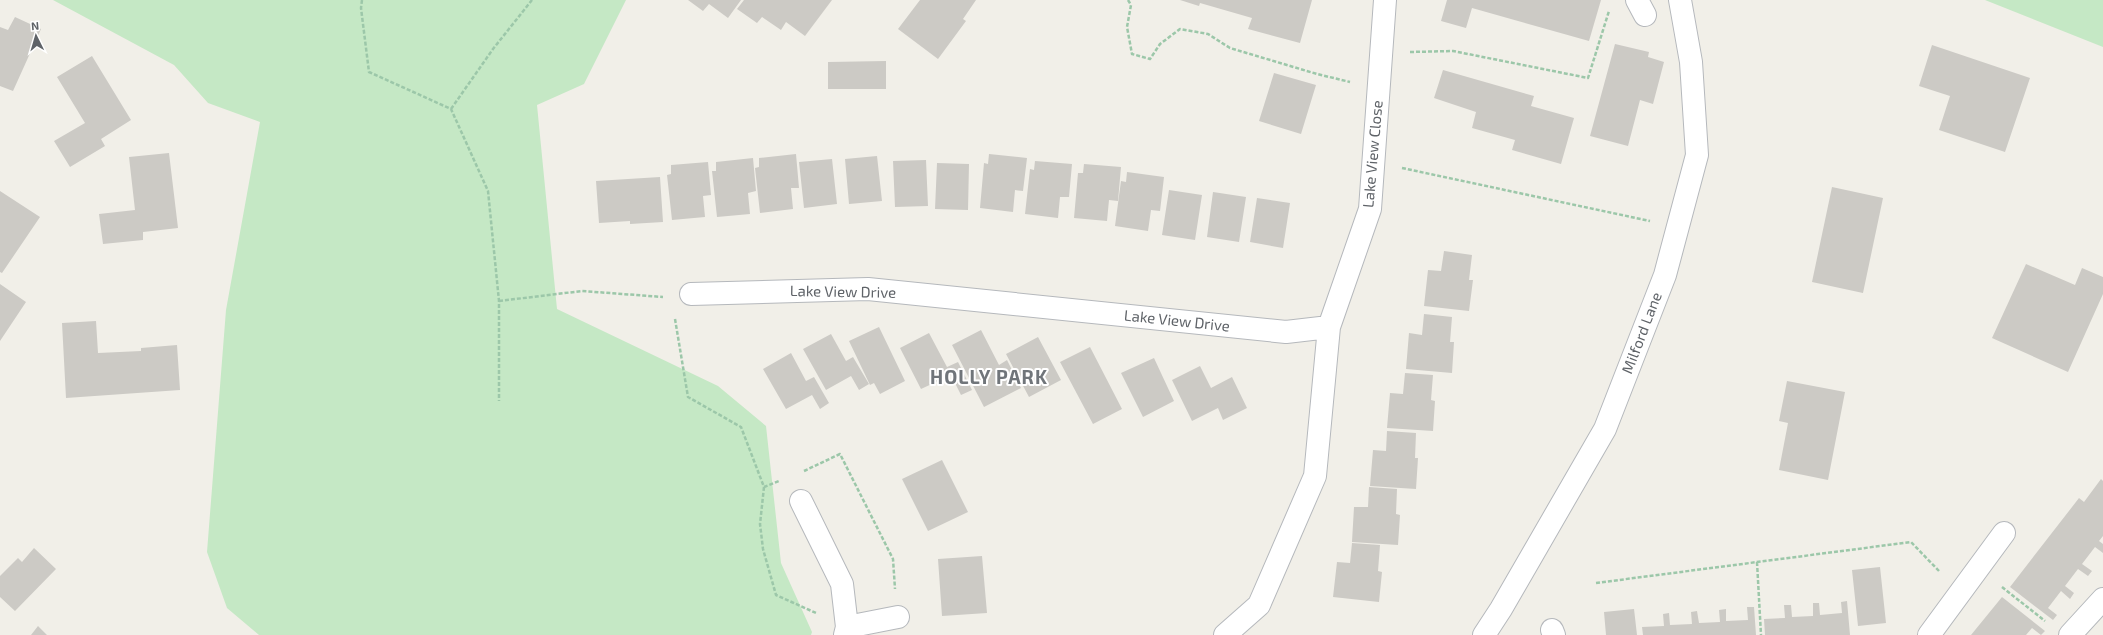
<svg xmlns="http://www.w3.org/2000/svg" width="2103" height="635" viewBox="0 0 2103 635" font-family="'Exo 2',sans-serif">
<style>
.green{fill:#c5e8c5}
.building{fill:#cccac5}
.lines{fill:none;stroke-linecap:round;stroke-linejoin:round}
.minor-casing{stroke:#b5b8bc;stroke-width:24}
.path{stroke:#9cc7a9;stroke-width:2.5;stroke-dasharray:4 2;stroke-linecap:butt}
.minor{stroke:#fff;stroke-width:22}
.labels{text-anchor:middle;stroke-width:4;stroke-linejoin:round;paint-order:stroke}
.street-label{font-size:15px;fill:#5f6368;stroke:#fff}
.district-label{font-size:19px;font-weight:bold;letter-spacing:1px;fill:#70757a;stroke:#fff}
</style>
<rect width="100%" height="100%" fill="#f1efe8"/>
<path class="green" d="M53,0H626L584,84L537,105L557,309L718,386L766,426L781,563L812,632L811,635H259L227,608L207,552L226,310L260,122L208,103L174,65Z
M1985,0H2103V47Z"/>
<path class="building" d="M688,0H741L728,18L709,4L703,11Z
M744,0H832L805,36L786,22L781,30L762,17L757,23L737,9Z
M920,0H976L963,19L966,21L938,59L898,29Z
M1180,0H1312L1300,43L1248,29L1252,18L1200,3L1199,6Z
M1447,0H1601L1589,41L1472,8L1466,28L1441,21Z
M15,17L41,29L13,91L0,86V27L8,30Z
M1615,44L1649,52L1648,57L1664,62L1653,104L1640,100L1628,146L1590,136Z
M1932,45L2030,78L2005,152L1939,130L1950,96L1919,86Z
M92,56L131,120L101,139L105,146L70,167L54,141L85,123L57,77Z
M886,61V89H828V62Z
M1443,70L1534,96L1531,106L1574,118L1561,164L1512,150L1515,140L1472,128L1476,112L1434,98Z
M1274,73L1316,85L1301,134L1259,121Z
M169,153L178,228L143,232V240L103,244L99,214L135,210L129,157Z
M796,154L799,188H791L793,209L760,213L755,168L759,167V158Z
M989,154L1027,158L1023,191L1015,190L1013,212L980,208L984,163L988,164Z
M877,156L882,201L849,204L845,159Z
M753,158L756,191L748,193L750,214L717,217L712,171H716V162Z
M832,159L837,204L804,208L799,162Z
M926,160L928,206L895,207L893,161Z
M1035,161L1072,164L1069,197H1060L1058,218L1025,214L1030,169L1034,170Z
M708,162L711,195L703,196L705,217L672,220L667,175L671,174V165Z
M937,163L969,164L968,210L935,209Z
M1084,164L1121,167L1118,201L1109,200L1107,221L1074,218L1078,173H1083Z
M1127,172L1164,177L1160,211L1151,210L1148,231L1115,226L1121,181L1126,182Z
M660,177L663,222L630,224V221L599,223L596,181Z
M1832,187L1883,198L1863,293L1812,282Z
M1169,190L1202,195L1195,240L1162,235Z
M0,191L40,217L2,273L0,272Z
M1213,192L1246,197L1239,242L1207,237Z
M1257,198L1290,203L1283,248L1250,242Z
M1444,251L1472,255L1469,280H1473L1469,311L1424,306L1428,270L1441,271Z
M2026,264L2075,285L2082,268L2103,277V294L2068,372L1992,338Z
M0,284L26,302L0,341Z
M1424,314L1452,317L1450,342H1454L1452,373L1406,369L1409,333L1422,335Z
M96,321L98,353L141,351V348L177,345L180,390L66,398L62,323Z
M879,327L905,381L880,394L874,383L870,385L849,341Z
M981,330L999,365L1007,360L1021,388L984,407L952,345Z
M929,333L947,367L958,362L972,390L961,395L951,375L921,389L900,348Z
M831,334L846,361L853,357L869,384L859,390L851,376L826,390L803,349Z
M1038,337L1061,380L1029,397L1006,354Z
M1090,347L1122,409L1093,424L1060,362Z
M791,353L806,381L814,377L829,403L820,409L812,395L786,409L763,369Z
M1154,358L1174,401L1143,417L1121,373Z
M1200,366L1211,388L1232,377L1247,408L1223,420L1218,408L1192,421L1172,380Z
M1405,373L1433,375L1431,400L1435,401L1433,431L1387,428L1390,393L1403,394Z
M1787,381L1845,392L1828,480L1779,470L1788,423L1779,421Z
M1387,431L1416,433L1415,458H1418L1416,489L1370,486L1373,450L1386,451Z
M942,460L968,512L928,531L902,479Z
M2101,479L2103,481V536L2099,541L2103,544V553L2095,547L2082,564L2092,571L2088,576L2078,569L2065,586L2074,593L2070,599L2061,591L2048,608L2057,615L2053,620L2010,587L2079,498L2084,502Z
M1369,487L1397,489L1396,514L1400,515L1398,545L1352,542L1354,507H1368Z
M1352,543L1380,545L1378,571L1382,572L1379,602L1333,597L1337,562L1350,563Z
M34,548L56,569L15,611L0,597V576L18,558L22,562Z
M982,556L987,613L942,616L938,559Z
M1880,567L1886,623L1858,626L1852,570Z
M2002,597L2045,631L2041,635L2032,628L2026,635H1971Z
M1847,601L1850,635H1765L1764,619L1785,618L1784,605H1791L1792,617L1813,616V603H1819L1820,615L1842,613L1841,602Z
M1747,607H1754L1756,635H1643L1642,627L1664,626L1663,614L1669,613L1670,625L1692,624L1691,612L1697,611L1699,623L1720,622L1719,610L1726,609V621L1748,620Z
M1634,609L1637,635H1606L1604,612Z
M38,626L47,635H31Z"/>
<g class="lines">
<defs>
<path id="minor" d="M1637,0L1645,15
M691,294L868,289L1286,332L1329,327
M801,501L842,584L847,627
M1552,630L1554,635
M845,635L847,627L898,617
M1225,635L1259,605L1315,476L1329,327L1370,209L1385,0
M1484,635L1501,609L1605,429L1665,275L1697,155L1691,62L1680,0
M1929,635L2004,533
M2070,635L2103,599"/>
</defs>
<use href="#minor" class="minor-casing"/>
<path class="path" d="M362,0L361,8L369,72L451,109L488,191L499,301V401
M1128,0L1131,5L1127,27L1132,54L1150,59L1160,44L1180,29L1208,34L1230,48L1317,74L1350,82
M1410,52L1453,51L1588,78L1609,11
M451,109L493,49L532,0
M1402,168L1650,221
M499,301L582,291L663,297
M675,319L688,397L741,427L764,487L779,481
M804,471L840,454L893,559L895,589
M764,487L760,524L763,549L776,595L816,613
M1757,562L1761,635
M1596,583L1911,542L1939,571
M2002,587L2045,621"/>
<use href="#minor" class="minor"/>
</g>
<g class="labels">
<g class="street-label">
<text transform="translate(1373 154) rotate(-85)" y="5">Lake View Close</text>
<text transform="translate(843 292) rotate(1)" y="5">Lake View Drive</text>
<text transform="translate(1177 321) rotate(6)" y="5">Lake View Drive</text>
<text transform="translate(1642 333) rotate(-69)" y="5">Milford Lane</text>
</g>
<g class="district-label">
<text x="989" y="384">HOLLY PARK</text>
</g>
</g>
<g transform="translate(36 36) rotate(355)" stroke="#ffffff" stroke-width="3" paint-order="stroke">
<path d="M0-3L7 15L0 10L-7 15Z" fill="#5f6368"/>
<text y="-6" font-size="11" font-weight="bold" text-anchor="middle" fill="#5f6368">N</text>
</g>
</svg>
